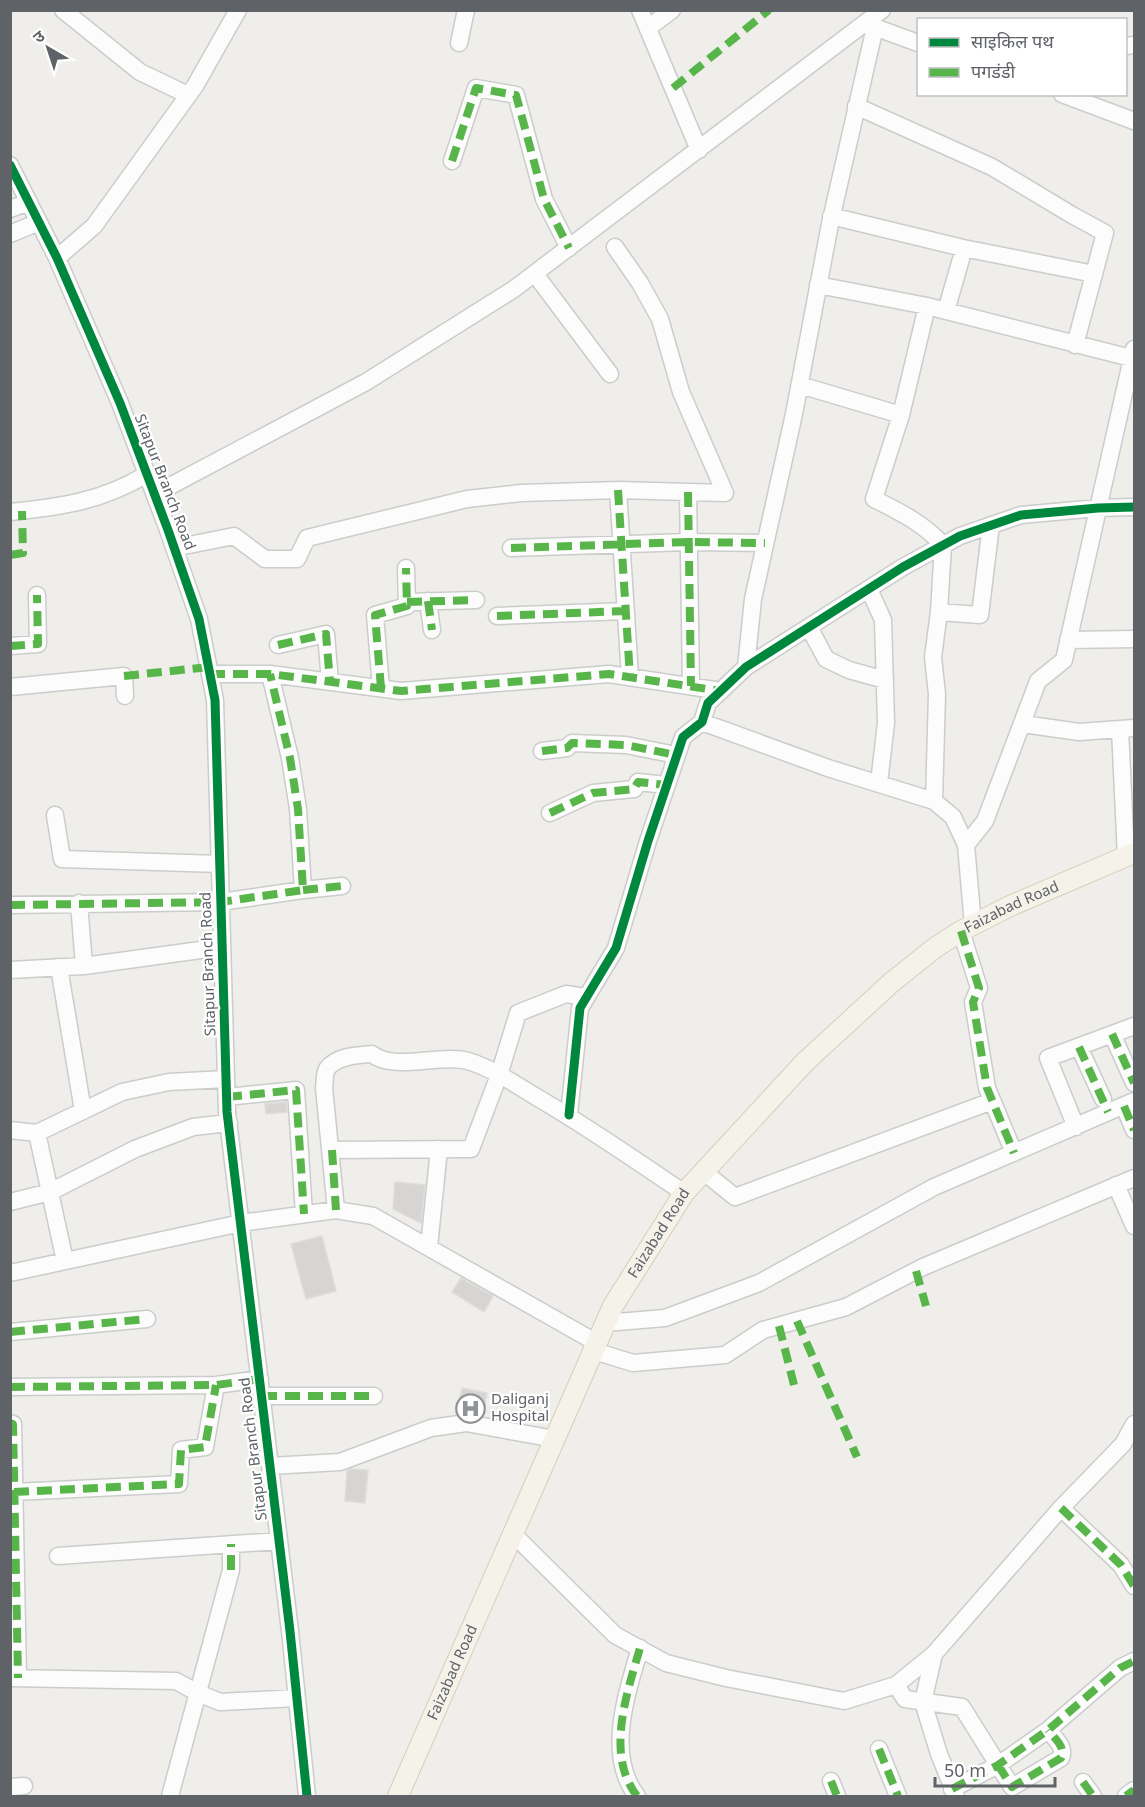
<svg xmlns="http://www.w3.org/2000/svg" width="1145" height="1807" viewBox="0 0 1145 1807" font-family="'Noto Sans','Noto Sans Devanagari',sans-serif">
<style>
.building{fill:#d6d5d3;stroke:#deddd9;stroke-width:1.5}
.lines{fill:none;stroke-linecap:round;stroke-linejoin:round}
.minor-casing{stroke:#cbcccc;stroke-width:19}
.major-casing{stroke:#d7ceb8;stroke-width:22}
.minor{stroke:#fdfcfc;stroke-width:16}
.major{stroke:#f4f2e9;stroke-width:20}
.quiet{stroke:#58b549;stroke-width:8;stroke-dasharray:15 8;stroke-linecap:butt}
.cycleway-casing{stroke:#fff;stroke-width:13}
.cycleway{stroke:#00873e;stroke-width:9}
.labels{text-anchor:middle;stroke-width:4.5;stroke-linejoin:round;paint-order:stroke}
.street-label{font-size:15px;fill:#5f6368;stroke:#fff}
.poi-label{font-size:15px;fill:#5f6368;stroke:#fff;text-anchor:start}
</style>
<rect width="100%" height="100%" fill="#efeeea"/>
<path class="building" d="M286,1102L287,1112L266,1114L265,1104Z
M395,1182L425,1185L421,1223L393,1209Z
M322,1236L336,1291L306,1299L291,1244Z
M461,1278L493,1296L484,1312L452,1292Z
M462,1388L487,1393L483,1415L468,1413L456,1414Z
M351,1469L368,1470L365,1503L345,1501L347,1471Z"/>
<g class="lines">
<defs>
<path id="minor" d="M63,10L140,72L188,95
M640,10L699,150
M866,24L918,43
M648,28L672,10
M459,43L466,10
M1126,46L1134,45
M1062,94L1134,121
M856,106L992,167L1072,215L1105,233L1075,345
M452,161L476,88L516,95L544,199L569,248
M10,165L57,258L120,403L168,530L199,619L215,700L227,1112L290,1631L307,1796
M10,209L29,202
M831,216L963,248L1094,274
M10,234L39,222
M57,258L94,226L195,86L238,10
M535,274L610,374
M818,285L927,306L1131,358
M927,306L901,415L874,499C900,512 923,523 943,545L939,612L933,657L937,694L934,801
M946,311L961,259
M800,385L901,415
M618,490L630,677
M688,492L691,686
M155,494L366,382L514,289L882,10
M10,512C61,507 103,501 147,474
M174,548L234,536L265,559H297L307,538L467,499L521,493L618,490L725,493L681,392L660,319L640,283L615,247
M511,548L688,542L765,543
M869,589L883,620L886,723L879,783
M428,601L432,630
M407,602L476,600
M939,612L980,615L991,525
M497,616L626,611
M809,627L826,659L849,670L885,680
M1068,640L1134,639
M278,645L326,634L330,682
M10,646L38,644L37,595
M746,667L753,599L794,414L830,224L875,27
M210,674H270L401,691L609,674L721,691
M10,687L124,676L125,696
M381,688L375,615L407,606L406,568
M702,722L828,768L934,801L953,817L966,845L973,925
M1023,724L1079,732L1134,728
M1120,729L1126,857
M542,751L567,748L572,743L626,745L676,755
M550,813L593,793L634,789L638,782L666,785
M55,815L62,859L220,864
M966,845L985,821L1038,681L1064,660L1134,349
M303,890L342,886
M79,903L84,966
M10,905L221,902L303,890L298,809L290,758L270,674
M961,931L979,988L973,1002L987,1088L1014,1153
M59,967L83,1111
M10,970L84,966L222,947
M1112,1034L1134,1083
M1079,1047L1103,1099
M227,1097L296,1090L304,1214
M1124,1106L1134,1130
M569,1115L580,1008L616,948L648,841L683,737L702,722L708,703L746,667L903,567L960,536L1021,515L1098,508L1134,507
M1076,1127L1048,1058L1134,1026
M10,1130L37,1133L65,1261
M37,1133L122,1092L169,1082L226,1079
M332,1150L471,1149L499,1075L518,1013L566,994L585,997
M704,1172L735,1197L992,1101
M1116,1185L1134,1226
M10,1202L50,1192L135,1149L193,1127L229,1123
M336,1210L324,1088C325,1083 324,1074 327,1069C336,1056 358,1055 372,1054C393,1072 442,1053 468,1061C491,1068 512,1082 533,1095C585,1125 634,1159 684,1193
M429,1247L439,1149
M10,1273L241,1223L336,1210L373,1216L597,1343
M605,1323L665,1318L759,1283L934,1187L1134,1101
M10,1332L147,1319
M594,1351L633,1363L725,1355L763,1330L846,1307L923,1267L1134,1178
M10,1387L216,1385L260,1379
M262,1396H374
M10,1423L13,1424L18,1678
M270,1466L340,1462L431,1428L466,1423L555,1439
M14,1492L179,1484L181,1450L205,1447L216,1385
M1061,1508L1121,1565L1134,1586
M513,1534L615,1635L666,1663L726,1678L844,1701L896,1685L934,1654L1061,1508L1123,1444L1134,1424
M58,1556L279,1541
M934,1654L923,1702L939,1754L956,1796
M10,1678L176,1681L198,1693L220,1702L297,1698
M896,1685L905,1699L962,1707L1012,1787L1061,1758C1066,1747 1055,1739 1048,1730
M879,1749L898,1796
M831,1781L837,1796
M1083,1782L1093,1796
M10,1787L24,1786
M952,1789L998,1765L1048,1730L1120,1668L1134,1661
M170,1796L231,1570V1544
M637,1796C605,1755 627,1693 640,1648
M1126,1796L1134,1790"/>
<g id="major">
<path id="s1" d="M398,1796L613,1306L684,1193L805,1062L892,982L936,947L961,931L1010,906L1134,853"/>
</g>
</defs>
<use href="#minor" class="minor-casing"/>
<use href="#major" class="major-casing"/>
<use href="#minor" class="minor"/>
<use href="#major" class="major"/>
<path class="quiet" d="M673,88L769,10
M452,161L476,88L516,95L544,199L569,248
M618,490L630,677
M688,492L691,686
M511,548L688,542L765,543
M10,555L23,553L22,511
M428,601L432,630
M407,602L476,600
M497,616L626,611
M278,645L326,634L330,682
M10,646L38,644L37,595
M210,674H270L401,691L609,674L721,691
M124,676L209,667
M381,688L375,615L407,606L406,568
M542,751L567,748L572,743L626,745L676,755
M550,813L593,793L634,789L638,782L666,785
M303,890L342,886
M10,905L221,902L303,890L298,809L290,758L270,674
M961,931L979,988L973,1002L987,1088L1014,1153
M1112,1034L1134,1083
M1079,1047L1108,1112
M227,1097L296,1090L304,1214
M1124,1106L1134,1130
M332,1150L336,1210
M916,1271L926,1306
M797,1321L857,1457
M779,1326L794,1385
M10,1332L147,1319
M10,1387L216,1385L260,1379
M262,1396H374
M10,1423L13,1424L18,1678
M14,1492L179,1484L181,1450L205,1447L216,1385
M1061,1508L1121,1565L1134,1586
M231,1570V1544
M879,1749L898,1796
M998,1765L1012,1787L1061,1758C1066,1747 1055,1739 1048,1730
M831,1781L837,1796
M1083,1782L1093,1796
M952,1789L998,1765L1048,1730L1120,1668L1134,1661
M637,1796C605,1755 627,1693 640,1648
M1126,1796L1134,1790"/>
<defs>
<path id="cycleway" d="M10,165L57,258L120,403L168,530L199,619L215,700L227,1112L290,1631L307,1796
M569,1115L580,1008L616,948L648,841L683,737L702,722L708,703L746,667L903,567L960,536L1021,515L1098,508L1134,507"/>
</defs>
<use href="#cycleway" class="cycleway-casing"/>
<use href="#cycleway" class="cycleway"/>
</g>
<defs>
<symbol id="hospital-ring" viewBox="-11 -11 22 22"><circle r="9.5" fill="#fff" stroke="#919496" stroke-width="1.5"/><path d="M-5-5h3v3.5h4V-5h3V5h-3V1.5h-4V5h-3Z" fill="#919496"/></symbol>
</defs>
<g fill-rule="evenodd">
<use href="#hospital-ring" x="454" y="1392" width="33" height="33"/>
</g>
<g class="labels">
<g class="street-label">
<text transform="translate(165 482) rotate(69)" y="5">Sitapur Branch Road</text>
<text dy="5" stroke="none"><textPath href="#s1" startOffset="1107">Faizabad Road</textPath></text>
<text transform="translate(208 964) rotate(-92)" y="5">Sitapur Branch Road</text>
<text dy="5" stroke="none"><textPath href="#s1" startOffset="621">Faizabad Road</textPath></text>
<text transform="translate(253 1449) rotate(-97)" y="5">Sitapur Branch Road</text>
<text dy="5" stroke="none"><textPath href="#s1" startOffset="135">Faizabad Road</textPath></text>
</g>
<g class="poi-label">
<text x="491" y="1404">Daliganj<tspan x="491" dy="17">Hospital</tspan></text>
</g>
</g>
<rect width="1145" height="1807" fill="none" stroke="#5f6368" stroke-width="24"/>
<rect x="917" y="18" width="210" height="78" fill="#ffffff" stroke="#bfc1c3" stroke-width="1.5"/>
<rect x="929" y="38" width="30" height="9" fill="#00873e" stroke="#bfc1c3" stroke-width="1.5"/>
<text x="971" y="48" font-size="18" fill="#5f6368">साइकिल पथ</text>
<rect x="929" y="68" width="30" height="9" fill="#58b549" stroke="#bfc1c3" stroke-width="1.5"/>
<text x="971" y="78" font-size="18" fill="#5f6368">पगडंडी</text>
<g transform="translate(48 48) rotate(321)" stroke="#ffffff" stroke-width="4.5" paint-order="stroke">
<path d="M0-4.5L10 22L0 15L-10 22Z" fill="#5f6368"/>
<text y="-9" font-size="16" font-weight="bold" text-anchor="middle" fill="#5f6368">उ</text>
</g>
<path d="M935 1777v9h120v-9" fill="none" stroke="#5f6368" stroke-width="3"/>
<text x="944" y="1777" font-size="18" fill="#5f6368" stroke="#ffffff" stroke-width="4.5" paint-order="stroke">50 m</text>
</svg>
